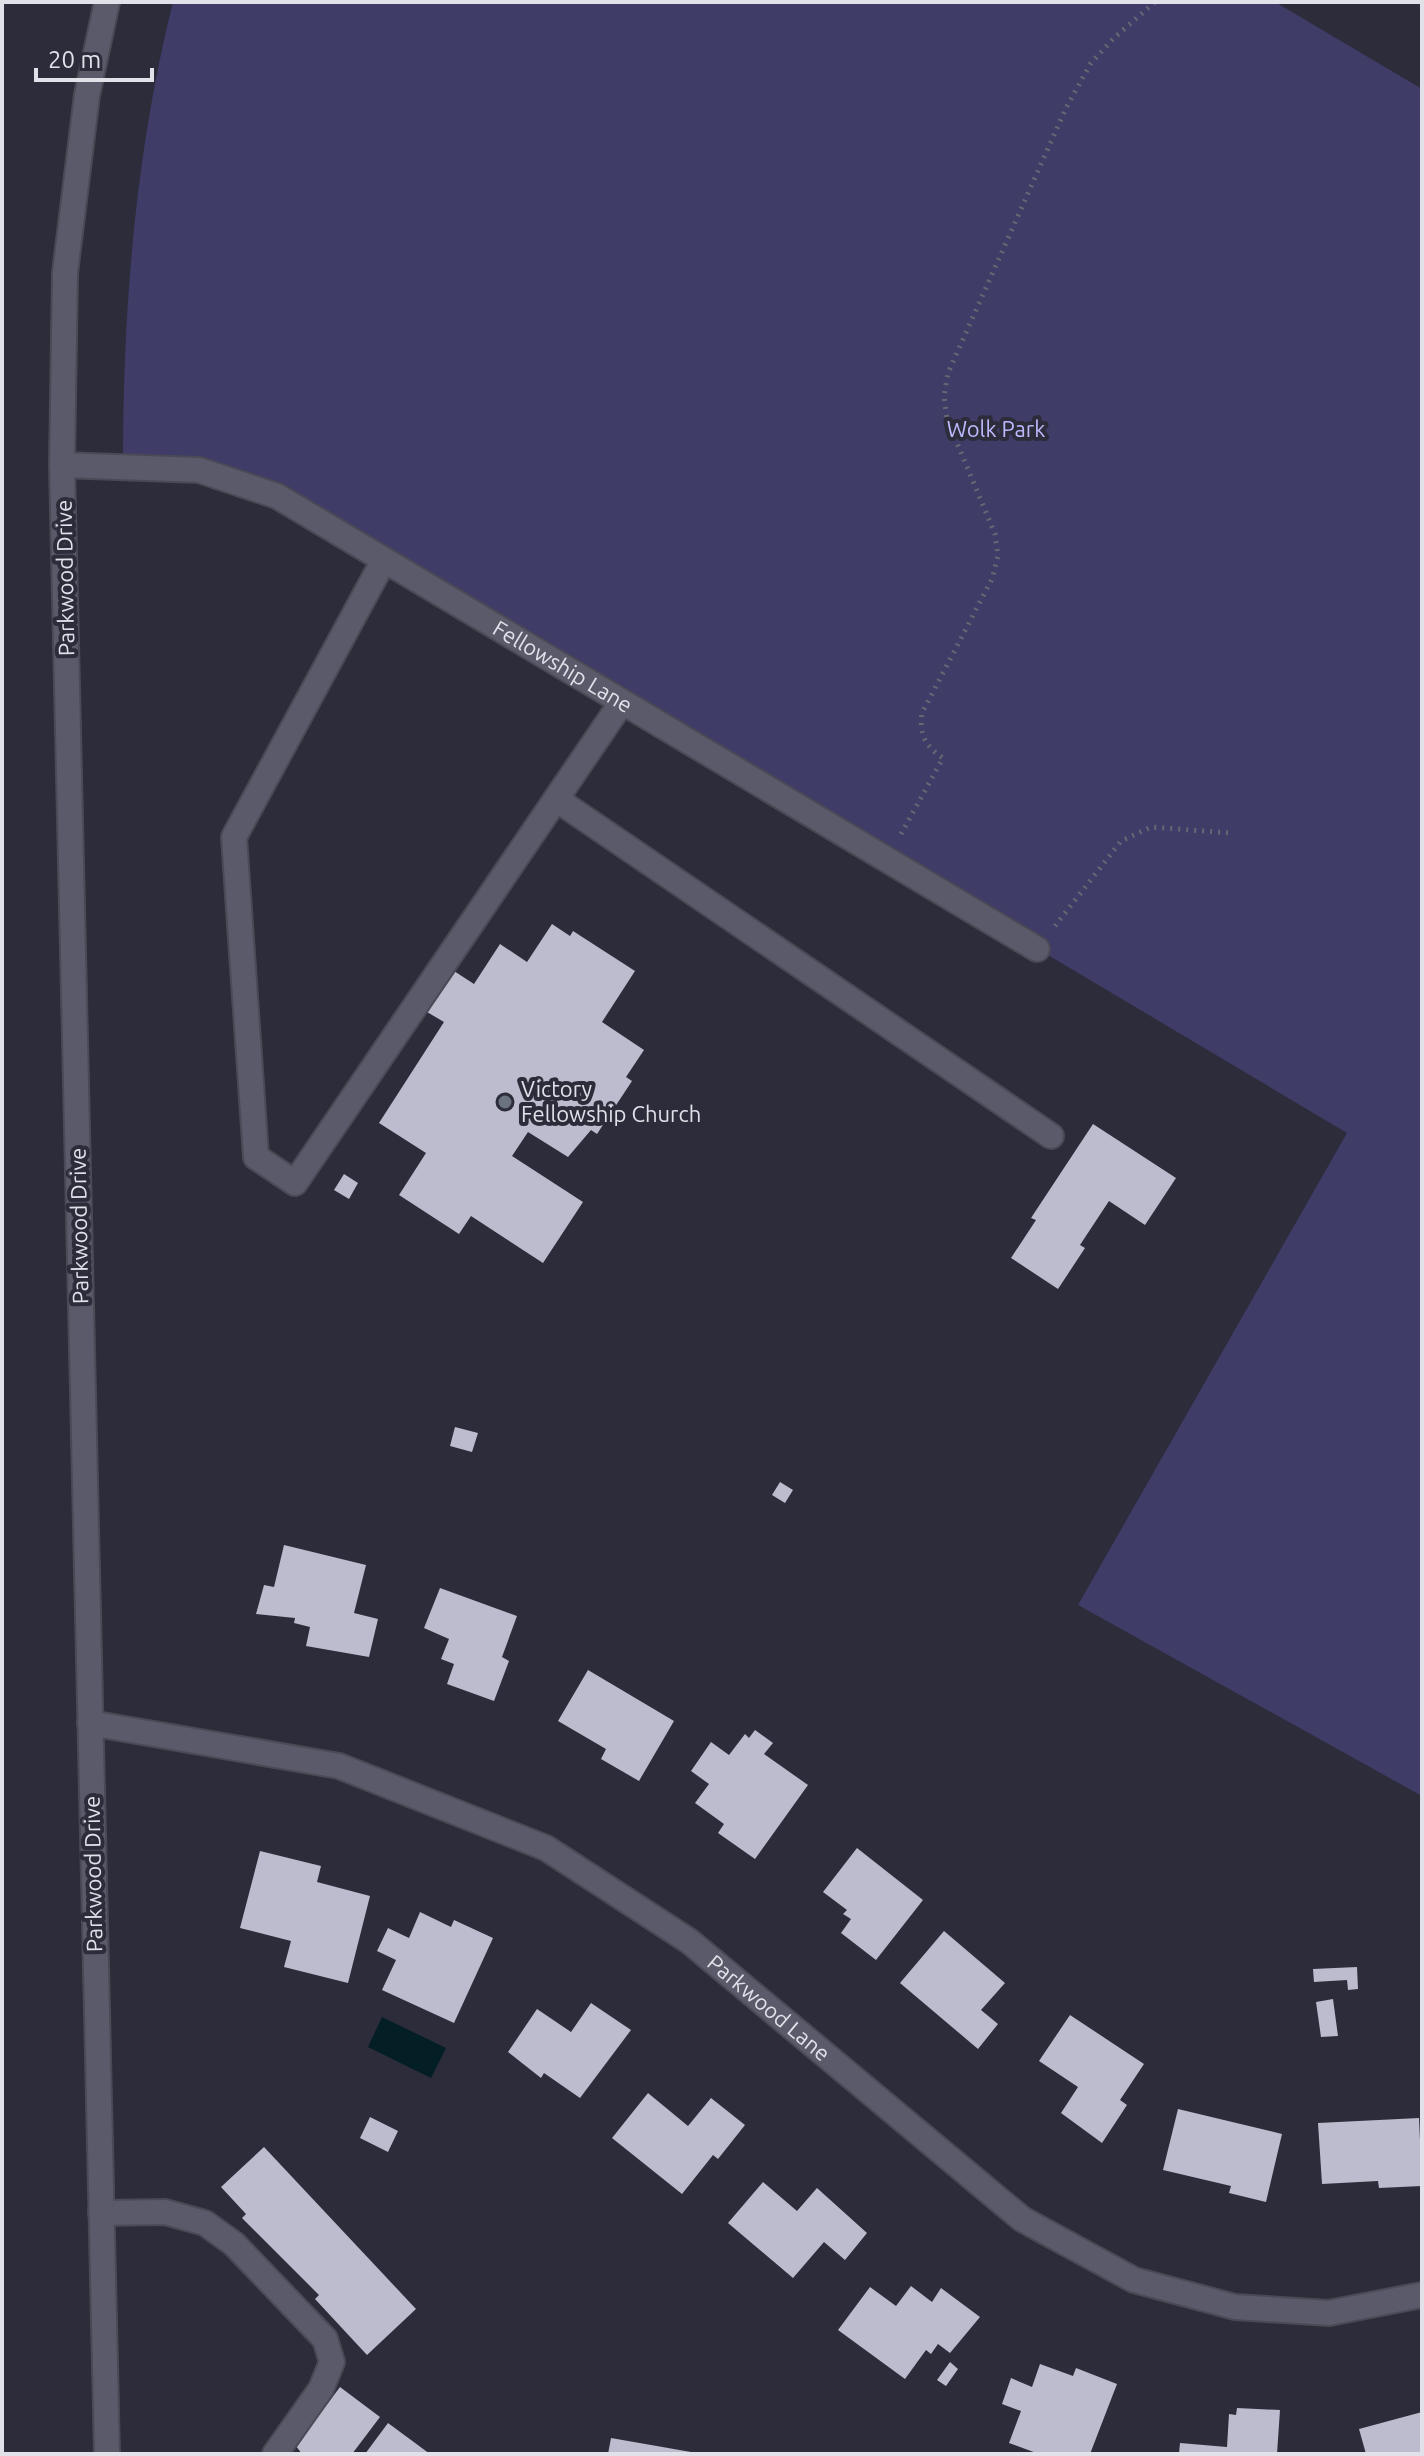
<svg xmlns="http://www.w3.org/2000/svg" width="1424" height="2456" viewBox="0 0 1424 2456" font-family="Ubuntu,sans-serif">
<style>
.green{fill:#3f3c68}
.water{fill:#031e24}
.building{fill:#bcbcce}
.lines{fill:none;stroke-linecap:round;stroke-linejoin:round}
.lane-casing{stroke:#4a4955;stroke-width:28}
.street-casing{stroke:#4a4955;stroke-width:28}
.secondary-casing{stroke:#4a4955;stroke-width:28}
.path{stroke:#676773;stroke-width:5;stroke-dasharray:2 6;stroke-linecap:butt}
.lane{stroke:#5a5a6a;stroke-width:24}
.street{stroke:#5a5a6a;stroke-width:24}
.secondary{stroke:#5a5a6a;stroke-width:24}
.worship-dot{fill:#6b7280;stroke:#2c2c3a;stroke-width:3}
.labels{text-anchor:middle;stroke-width:8;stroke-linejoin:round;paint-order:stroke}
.park-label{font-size:22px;fill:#bcb9fd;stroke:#2c2c3a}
.street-label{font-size:22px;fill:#e1e1ea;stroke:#2c2c3a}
.poi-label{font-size:22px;fill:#e1e1ea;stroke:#2c2c3a;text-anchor:start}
</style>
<rect width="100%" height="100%" fill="#2c2c3a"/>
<path class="green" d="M173,2H1275L1422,89V1796L1078,1605L1347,1133L277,496L123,465C123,308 135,154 173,2Z"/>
<path class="water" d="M382,2017L446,2048L431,2078L368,2047Z"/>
<path class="building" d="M552,924L570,936L573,931L635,971L602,1022L644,1050L626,1077L632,1081L597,1134L591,1130L568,1157L528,1132L512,1156L583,1202L543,1263L471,1216L459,1234L399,1195L426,1153L379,1123L444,1022L427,1012L454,971L474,984L500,944L527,962Z
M1093,1124L1176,1178L1145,1225L1109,1201L1080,1245L1085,1248L1058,1289L1011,1258L1036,1220L1031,1218Z
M344,1174L358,1183L349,1199L334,1190Z
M455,1427L478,1433L472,1452L450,1446Z
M780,1482L793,1490L785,1503L772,1495Z
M284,1545L366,1565L354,1613L378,1619L369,1657L306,1646L310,1627L294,1623L295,1618L256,1614L264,1585L274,1587Z
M440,1588L517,1616L502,1657L509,1661L494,1701L447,1684L454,1664L441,1659L449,1639L424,1628Z
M588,1670L674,1721L639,1781L601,1759L606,1749L558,1721Z
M755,1730L773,1743L764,1754L808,1785L755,1859L718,1833L724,1824L695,1803L709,1784L691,1771L711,1742L729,1755L745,1734L749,1738Z
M857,1848L923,1900L876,1960L841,1933L851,1919L843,1914L847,1910L823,1892Z
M260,1851L321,1866L317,1882L370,1896L348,1983L284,1967L291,1941L240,1928Z
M420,1912L451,1927L454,1920L493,1938L454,2023L382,1990L396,1960L377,1951L388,1928L409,1938Z
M944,1931L1005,1983L981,2010L998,2024L978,2049L900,1983Z
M1357,1967L1358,1989L1348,1990L1347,1980L1314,1982L1313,1969Z
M1333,1999L1338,2036L1321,2037L1316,2002Z
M591,2003L631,2030L580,2098L544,2073L541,2078L508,2052L537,2009L571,2032Z
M1070,2015L1144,2064L1120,2100L1127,2105L1102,2143L1061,2113L1078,2087L1039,2061Z
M648,2093L688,2126L711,2098L745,2125L718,2159L713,2155L682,2194L612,2138Z
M1178,2109L1282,2134L1266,2202L1229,2193L1231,2186L1163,2170Z
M370,2117L398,2131L388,2152L360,2138Z
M1419,2118L1422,2186L1379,2188L1378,2181L1322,2184L1318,2123Z
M264,2147L416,2309L367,2355L315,2299L319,2295L242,2218L246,2214L221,2187Z
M763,2182L797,2211L817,2188L867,2233L845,2260L824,2242L793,2278L728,2223Z
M911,2286L932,2302L941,2288L980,2317L950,2353L938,2344L931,2354L926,2350L905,2379L838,2330L870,2287L896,2306Z
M950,2362L958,2369L946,2386L937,2380Z
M1040,2364L1073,2376L1076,2368L1117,2384L1090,2454H1039L1009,2443L1021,2411L1002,2404L1011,2378L1032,2387Z
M340,2387L380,2417L352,2454H302L296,2446Z
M1237,2408L1280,2410L1277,2454H1179L1180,2443L1227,2447L1229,2414L1236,2415Z
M1422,2412V2454H1366L1359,2429Z
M388,2423L430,2454H365Z
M611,2438L691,2452L690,2454H608Z"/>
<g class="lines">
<defs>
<path id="lane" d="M384,560L234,837L256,1157L295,1183L622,702
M556,799L1051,1136
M101,2213L165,2212L205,2223L234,2244L325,2339L332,2362L321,2389L275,2454"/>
<g id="street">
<path id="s1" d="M62,465L199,470L277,496L1037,949"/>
<path id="s2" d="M90,1723L339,1766L546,1848L689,1941L1022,2219L1134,2280L1235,2307L1329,2313L1422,2295"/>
</g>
<path id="secondary" d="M107,2454L62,465L65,273L87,95L107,2"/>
</defs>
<use href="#lane" class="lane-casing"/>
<use href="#street" class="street-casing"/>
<use href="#secondary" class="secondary-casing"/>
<path class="path" d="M901,834L943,758C925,746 919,734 922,713L992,579L998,556L995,534L947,419L944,396L948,373L1066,108L1091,63L1114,38L1155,2
M1055,926L1121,841L1151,827L1231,833"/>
<use href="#lane" class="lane"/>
<use href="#street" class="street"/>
<use href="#secondary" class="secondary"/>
</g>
<circle class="worship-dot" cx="505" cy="1102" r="8"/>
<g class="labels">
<g class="park-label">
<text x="996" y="437">Wolk Park</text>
</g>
<g class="street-label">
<text transform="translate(65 578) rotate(-91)" y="8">Parkwood Drive</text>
<text dy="8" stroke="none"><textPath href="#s1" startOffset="552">Fellowship Lane</textPath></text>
<text transform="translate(79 1226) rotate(-91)" y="8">Parkwood Drive</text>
<text transform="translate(93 1874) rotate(-91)" y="8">Parkwood Drive</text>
<text dy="8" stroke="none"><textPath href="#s2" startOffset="750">Parkwood Lane</textPath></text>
</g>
<g class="poi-label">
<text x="521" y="1097">Victory<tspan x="521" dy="25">Fellowship Church</tspan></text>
</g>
</g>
<rect width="1424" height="2456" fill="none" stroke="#e1e1ea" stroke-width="8"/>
<path d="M36 68v12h116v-12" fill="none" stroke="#e1e1ea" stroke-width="4"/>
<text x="48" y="68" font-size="24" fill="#e1e1ea" stroke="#2c2c3a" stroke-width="6" paint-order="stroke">20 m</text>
</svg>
